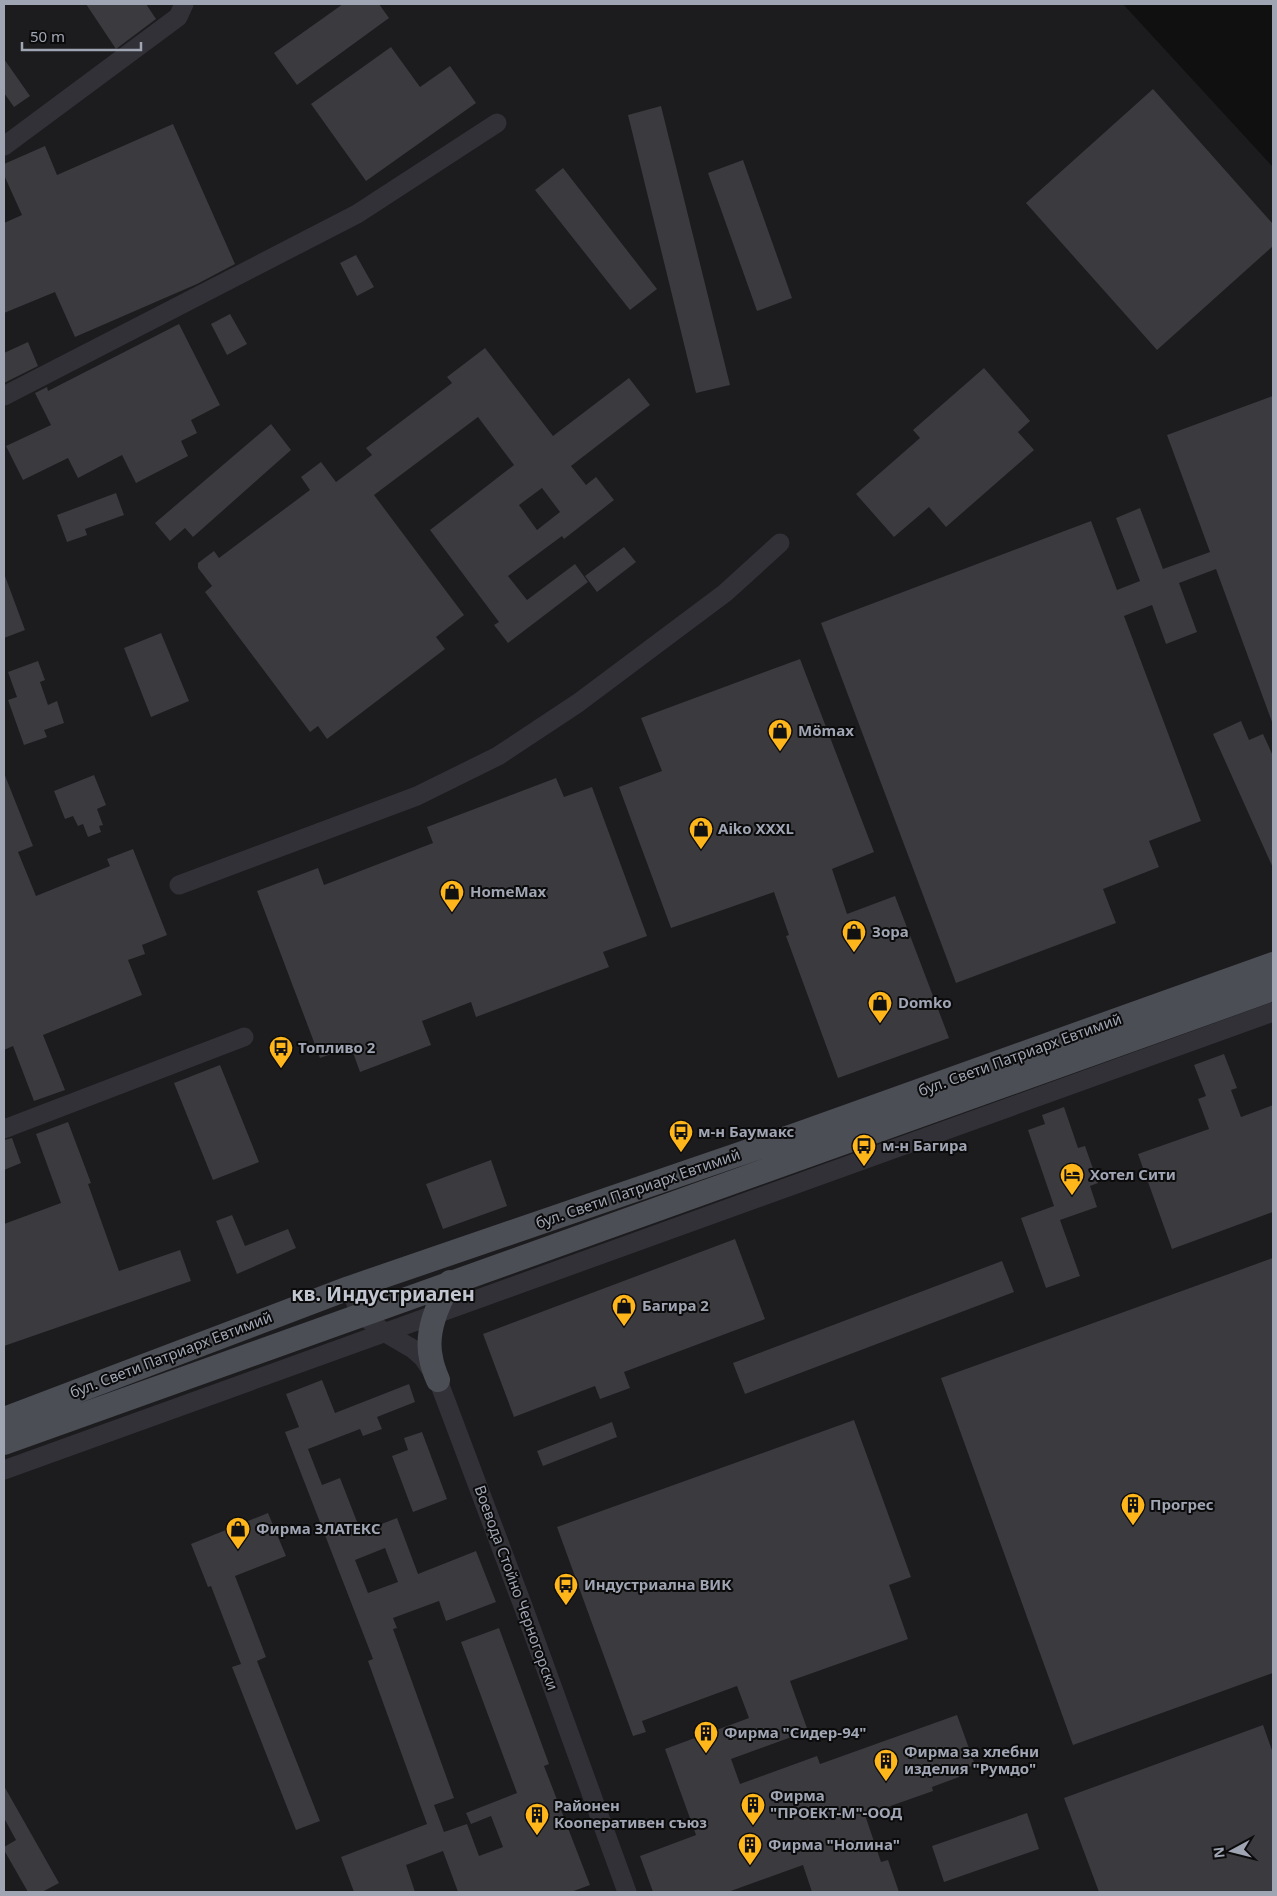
<svg xmlns="http://www.w3.org/2000/svg" width="1277" height="1896" viewBox="0 0 1277 1896" font-family="'Noto Sans',sans-serif">
<style>
.built{fill:#1c1c1e}
.building{fill:#3a3a3f;fill-rule:evenodd}
.lines{fill:none;stroke-linecap:round;stroke-linejoin:round}
.minor{stroke:#313137;stroke-width:19}
.major{stroke:#4c4e56;stroke-width:24}
.labels{text-anchor:middle;stroke-width:4;stroke-linejoin:round;paint-order:stroke}
.poi-label{font-size:15px;font-weight:bold;fill:#a0a5b3;stroke:#0b0b0c;text-anchor:start}
.street-label{font-size:15px;fill:#a0a5b3;stroke:#0b0b0c}
.district-label{font-size:20px;font-weight:bold;fill:#c1c5cf;stroke:#0b0b0c}
</style>
<rect width="100%" height="100%" fill="#101011"/>
<path class="built" d="M4,4H1123L1273,167V1892H4Z"/>
<path class="building" d="M86,4H146L156,19L116,49Z
M343,4H379L389,18L297,85L274,53Z
M391,47L420,87L450,66L476,103L366,181L311,104Z
M4,59L30,96L14,107L4,93Z
M1153,89L1273,224V246L1157,350L1026,203Z
M661,106L730,385L696,393L628,115Z
M173,124L235,264L197,284L75,337L55,292L4,313V223L22,215L4,175V164L45,146L57,175Z
M743,160L792,298L757,311L708,173Z
M563,168L657,289L630,310L535,190Z
M356,255L374,287L357,296L340,263Z
M230,314L247,344L227,355L211,324Z
M179,324L220,405L191,420L197,433L181,441L188,456L136,483L122,455L78,478L68,458L23,480L6,446L51,425L35,393L47,387L48,391Z
M28,342L38,366L4,383V353Z
M485,348L553,436L629,378L650,405L571,466L586,485L596,477L614,500L564,539L562,536L508,576L527,600L575,564L588,582L508,643L494,625L499,622L430,530L514,465L478,417L374,495L464,615L436,637L445,649L327,739L318,726L310,732L205,592L212,586L198,568V563L214,551L219,558L310,490L301,477L321,462L336,482L372,455L366,448L452,383L447,377ZM542,488L560,512L537,530L519,505Z
M984,368L1030,421L1018,432L1034,450L946,527L929,507L894,537L856,494L920,438L913,430Z
M1273,396V722H1272L1216,569L1179,583L1197,632L1166,644L1152,605L1124,616L1201,821L1149,841L1159,867L1103,889L1116,923L956,983L821,623L1091,521L1117,590L1140,581L1116,518L1140,508L1163,569L1210,552L1167,435Z
M271,424L291,450L193,537L185,528L170,541L155,523Z
M116,493L124,515L85,529L87,535L67,542L57,515Z
M624,547L636,562L597,592L585,576Z
M4,576H5L25,630L4,638Z
M161,633L189,701L151,717L124,648Z
M800,659L874,852L832,869L847,914L895,896L949,1038L838,1078L786,936L789,935L774,892L671,928L619,787L662,771L641,718Z
M38,661L45,680L40,682L48,705L57,701L64,723L44,730L47,737L24,745L8,700L17,697L8,672Z
M1241,721L1249,740L1263,734L1273,756V868L1213,734Z
M4,773L33,846L18,852L36,896L110,866L107,859L133,849L167,935L142,945L145,954L128,960L142,995L43,1035L65,1090L34,1101L13,1046L4,1050Z
M94,775L106,805L97,809L103,825L99,826L101,832L88,837L83,824L78,826L73,816L65,819L54,791Z
M556,778L564,797L592,787L647,936L603,952L609,967L476,1017L471,1002L422,1021L431,1045L360,1072L351,1047L320,1058L257,891L318,868L324,885L433,843L427,827Z
M1224,1054L1237,1088L1231,1090L1241,1117L1273,1105V1212L1172,1249L1138,1154L1209,1129L1198,1099L1206,1096L1194,1065Z
M220,1065L259,1162L213,1180L174,1083Z
M1064,1107L1078,1148L1085,1146L1098,1183L1090,1186L1097,1207L1060,1220L1080,1276L1046,1288L1021,1218L1054,1206L1028,1130L1045,1124L1042,1115Z
M68,1122L91,1183L88,1184L119,1271L180,1250L191,1281L4,1346V1224L61,1203L36,1134Z
M12,1138L21,1163L4,1170V1140Z
M491,1160L507,1206L443,1229L426,1184Z
M232,1215L245,1246L288,1229L296,1248L237,1274L216,1221Z
M735,1239L765,1319L624,1372L630,1388L600,1399L595,1386L514,1417L483,1334Z
M1273,1258V1673L1073,1745L941,1378Z
M1002,1261L1014,1292L745,1394L733,1363Z
M322,1380L335,1413L409,1384L415,1402L377,1417L382,1429L363,1436L360,1429L308,1449L322,1485L340,1478L361,1532L397,1518L418,1574L476,1551L496,1602L446,1621L439,1601L393,1618L397,1628L393,1629L454,1798L434,1805L444,1832L467,1824L479,1856L503,1847L491,1816L471,1824L466,1813L517,1793L461,1642L499,1628L549,1764L544,1766L590,1885L571,1892H458L443,1851L406,1865L415,1892H354L341,1857L427,1824L368,1661L373,1659L285,1432L299,1427L286,1394ZM385,1548L398,1582L368,1593L355,1560Z
M854,1420L911,1577L889,1585L908,1639L790,1681L808,1731L731,1759L740,1784L817,1756L820,1764L957,1715L975,1765L957,1771L959,1777L932,1787L933,1791L865,1815L881,1862L888,1860L899,1892H812L803,1865L728,1892H653L640,1856L696,1835L665,1749L749,1718L737,1686L642,1721L646,1732L633,1736L557,1527Z
M612,1422L617,1437L543,1466L537,1451Z
M422,1432L447,1499L413,1512L392,1456L408,1450L404,1438Z
M268,1513L286,1556L235,1576L266,1657L257,1661L320,1821L296,1830L232,1667L241,1664L211,1586L208,1587L191,1544Z
M1263,1725L1273,1753V1892H1099L1064,1798Z
M4,1786L59,1883L42,1892H28L4,1850V1847L16,1840L4,1818Z
M1027,1813L1039,1849L944,1882L932,1846Z"/>
<g class="lines">
<path class="minor" d="M4,146L178,17L184,4
M4,396L357,214L497,123
M179,885L417,796L498,756L578,703L725,593L780,543
M4,1129L244,1037
M349,1288L361,1314L384,1332L413,1349L423,1358L438,1380L523,1606L627,1892
M4,1470L1273,1012"/>
<path class="major" d="M438,1380C435,1373 432,1365 431,1358C425,1332 438,1304 450,1282
M4,1419L349,1288L798,1134L1273,964
M4,1443L1273,989"/>
</g>
<defs>
<symbol id="shop-pin" viewBox="-11 -11 22 30"><path d="M0 17L-7.5 6A9.5 9.5 0 1 1 7.5 6Z" fill="#feb61b" stroke="#0b0b0c"/><path d="M-5-2.5h2.3a2.7 3.5 0 0 1 5.4 0H5L5.5 6h-11ZM-1.5-2.5h3a1.5 2.3 0 0 0-3 0Z" fill="#111"/></symbol>
<symbol id="bus-pin" viewBox="-11 -11 22 30"><path d="M0 17L-7.5 6A9.5 9.5 0 1 1 7.5 6Z" fill="#feb61b" stroke="#0b0b0c"/><path d="M-5-6H5V4H4V6H2V4H-2V6H-4V4H-5ZM-3.5-4V0h7V-4ZM-3.5 1.2v1.5H-2V1.2ZM2 1.2v1.5H3.5V1.2Z" fill="#111"/></symbol>
<symbol id="hotel-pin" viewBox="-11 -11 22 30"><path d="M0 17L-7.5 6A9.5 9.5 0 1 1 7.5 6Z" fill="#feb61b" stroke="#0b0b0c"/><path d="M-6-4.5h1.5V1H6V5H4.5V3h-9V5H-6ZM-4 0a1.8 1.8 0 1 1 3.6 0ZM.5 0V-2.5h3Q6-2.5 6 0Z" fill="#111"/></symbol>
<symbol id="building-pin" viewBox="-11 -11 22 30"><path d="M0 17L-7.5 6A9.5 9.5 0 1 1 7.5 6Z" fill="#feb61b" stroke="#0b0b0c"/><path d="M-4-6H4V6H1V3H-1V6H-4ZM-2.5-4.3h1.7v1.8h-1.7ZM.8-4.3h1.7v1.8H.8ZM-2.5-1h1.7V.8h-1.7ZM.8-1h1.7V.8H.8Z" fill="#111"/></symbol>
</defs>
<g fill-rule="evenodd">
<use href="#shop-pin" x="766" y="717" width="28" height="38"/>
<use href="#shop-pin" x="687" y="815" width="28" height="38"/>
<use href="#shop-pin" x="438" y="878" width="28" height="38"/>
<use href="#shop-pin" x="840" y="918" width="28" height="38"/>
<use href="#shop-pin" x="866" y="989" width="28" height="38"/>
<use href="#bus-pin" x="267" y="1034" width="28" height="38"/>
<use href="#bus-pin" x="667" y="1118" width="28" height="38"/>
<use href="#bus-pin" x="850" y="1132" width="28" height="38"/>
<use href="#hotel-pin" x="1058" y="1161" width="28" height="38"/>
<use href="#shop-pin" x="610" y="1292" width="28" height="38"/>
<use href="#building-pin" x="1119" y="1491" width="28" height="38"/>
<use href="#shop-pin" x="224" y="1515" width="28" height="38"/>
<use href="#bus-pin" x="552" y="1571" width="28" height="38"/>
<use href="#building-pin" x="692" y="1719" width="28" height="38"/>
<use href="#building-pin" x="872" y="1747" width="28" height="38"/>
<use href="#building-pin" x="739" y="1791" width="28" height="38"/>
<use href="#building-pin" x="523" y="1801" width="28" height="38"/>
<use href="#building-pin" x="736" y="1831" width="28" height="38"/>
</g>
<g class="labels">
<g class="poi-label">
<text x="798" y="736">Mömax</text>
<text x="718" y="834">Aiko XXXL</text>
<text x="470" y="897">HomeMax</text>
<text x="872" y="937">Зора</text>
<text x="898" y="1008">Domko</text>
<text x="298" y="1053">Топливо 2</text>
<text x="698" y="1137">м-н Баумакс</text>
<text x="882" y="1151">м-н Багира</text>
<text x="1090" y="1180">Хотел Сити</text>
<text x="642" y="1311">Багира 2</text>
<text x="1150" y="1510">Прогрес</text>
<text x="256" y="1534">Фирма ЗЛАТЕКС</text>
<text x="584" y="1590">Индустриална ВИК</text>
<text x="724" y="1738">Фирма "Сидер-94"</text>
<text x="904" y="1757">Фирма за хлебни<tspan x="904" dy="17">изделия "Румдо"</tspan></text>
<text x="770" y="1801">Фирма<tspan x="770" dy="17">"ПРОЕКТ-М"-ООД</tspan></text>
<text x="554" y="1811">Районен<tspan x="554" dy="17">Кооперативен съюз</tspan></text>
<text x="768" y="1850">Фирма "Нолина"</text>
</g>
<g class="street-label">
<text transform="translate(1020 1055) rotate(-20)" y="5">бул. Свети Патриарх Евтимий</text>
<text transform="translate(638 1189) rotate(-19)" y="5">бул. Свети Патриарх Евтимий</text>
<text transform="translate(171 1355) rotate(-21)" y="5">бул. Свети Патриарх Евтимий</text>
<text transform="translate(516 1588) rotate(70)" y="5">Воевода Стойно Черногорски</text>
</g>
<g class="district-label">
<text x="383" y="1301">кв. Индустриален</text>
</g>
</g>
<rect width="1277" height="1896" fill="none" stroke="#a0a5b3" stroke-width="10"/>
<g transform="translate(1232 1851) rotate(263)" stroke="#0b0b0c" stroke-width="4" paint-order="stroke">
<path d="M0-4L9 19L0 12L-9 19Z" fill="#a0a5b3"/>
<text y="-8" font-size="14" font-weight="bold" text-anchor="middle" fill="#a0a5b3">N</text>
</g>
<path d="M22 42v8h119v-8" fill="none" stroke="#a0a5b3" stroke-width="2.5"/>
<text x="30" y="42" font-size="15" fill="#a0a5b3" stroke="#0b0b0c" stroke-width="4" paint-order="stroke">50 m</text>
</svg>
